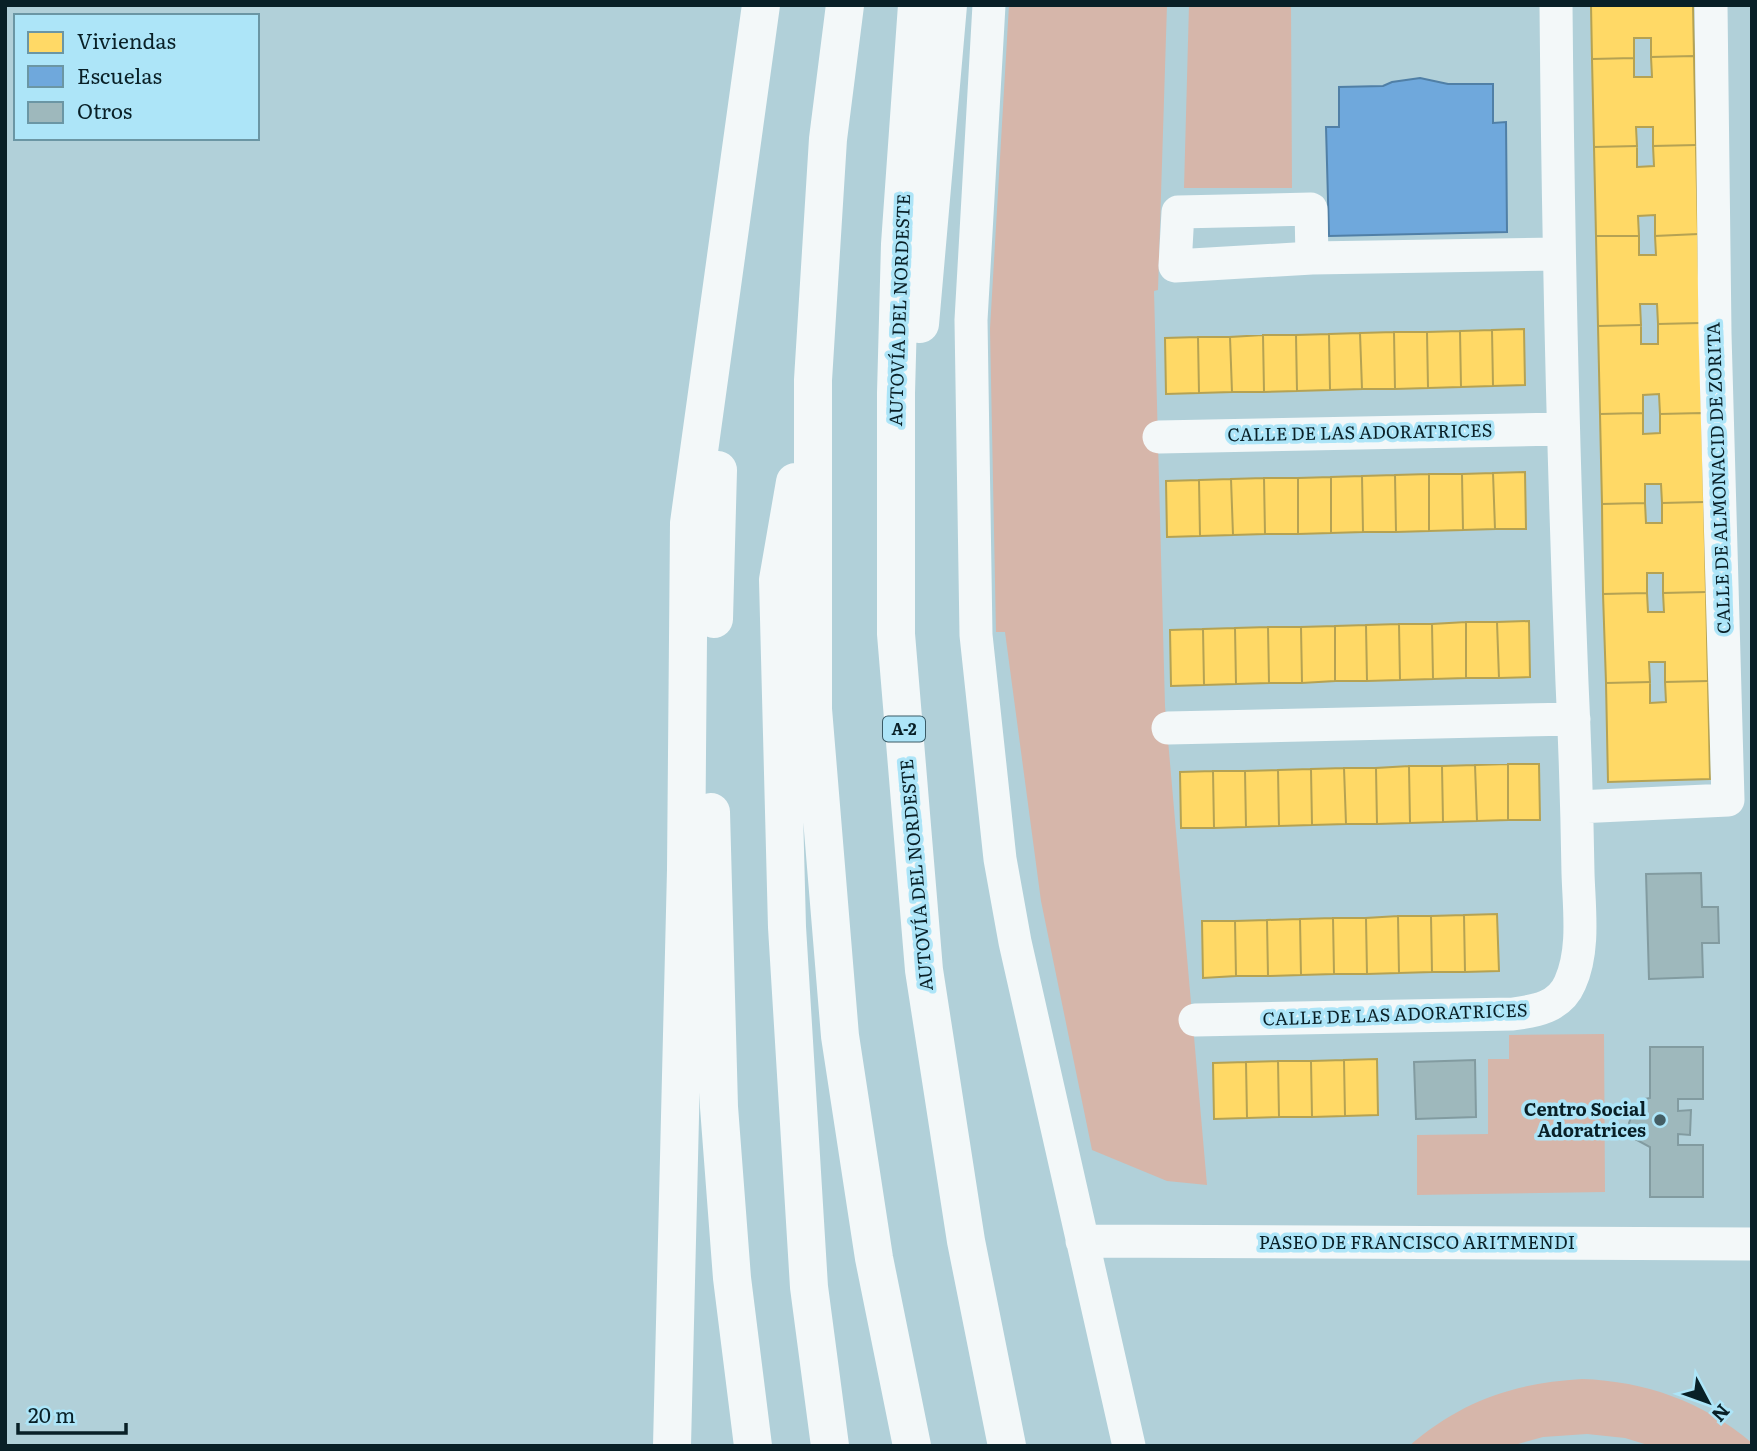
<svg xmlns="http://www.w3.org/2000/svg" width="1757" height="1451" viewBox="0 0 1757 1451" font-family="Literata,serif">
<style>
.green{fill:#d6b6aa}
.homes{fill:#ffd966;stroke:#b5a253;stroke-width:2}
.schools{fill:#6fa8dc;stroke:#507fa6;stroke-width:2}
.building{fill:#9eb8bc;stroke:#829ba0;stroke-width:2}
.lines{fill:none;stroke-linecap:round;stroke-linejoin:round}
.minor{stroke:#f3f8f9;stroke-width:33}
.motorway{stroke:#f3f8f9;stroke-width:38}
.poi-dot{fill:#445e65;stroke:#ade5f8;stroke-width:2.5}
.labels{text-anchor:middle;stroke-width:7;stroke-linejoin:round;paint-order:stroke}
.shield{fill:#ade5f8;stroke:#3a5b66;stroke-width:2}
.shield-label{font-size:16px;font-weight:bold;fill:#092027}
.street-label{font-size:18px;fill:#092027;stroke:#ade5f8}
.poi-label{font-size:18px;font-weight:bold;fill:#092027;stroke:#ade5f8;text-anchor:end}
</style>
<rect width="100%" height="100%" fill="#b1d0d9"/>
<path class="green" d="M1009,5H1167L1158,290L1154,291L1165,706L1207,1185L1167,1181L1092,1150L1041,901L1005,632H996L990,329Z
M1189,5H1291L1292,188H1184Z
M1604,1034L1605,1192L1417,1195V1135L1488,1134V1059H1509V1035Z
M1582,1379C1645,1381 1704,1402 1752,1443V1446H1651L1625,1438L1587,1434L1543,1437L1511,1446H1409C1461,1401 1514,1383 1582,1379Z"/>
<path class="homes" d="M1591,5H1693L1694,56L1651,57V38H1634V58L1592,59Z
M1694,56L1696,145L1653,146V127H1636L1637,146L1594,147L1592,59L1634,58V77H1652L1651,57Z
M1696,145L1698,234L1655,236V215L1638,216L1639,236H1596L1594,147L1637,146V167L1654,166L1653,146Z
M1698,234L1700,323L1658,324L1657,304H1640L1641,325L1598,326L1596,236H1639V255H1656L1655,236Z
M1700,323L1702,413L1660,414L1659,394L1643,395V413L1600,414L1598,326L1641,325V344H1658V324Z
M1524,329L1525,385L1493,386L1492,330Z
M1492,330L1493,386L1461,387L1460,331Z
M1460,331L1461,387L1428,388L1427,332Z
M1394,332L1395,389H1362L1360,333Z
M1394,332H1427L1428,388L1395,389Z
M1360,333L1362,389L1330,390L1329,334Z
M1329,334L1330,390L1297,391L1296,335Z
M1263,335L1264,392H1232L1230,337Z
M1263,335H1296L1297,391L1264,392Z
M1198,337L1199,393L1166,394L1165,338Z
M1198,337H1230L1232,392L1199,393Z
M1643,413V434L1660,433V414L1702,413L1704,502L1662,503L1661,484H1645V503L1602,504L1600,414Z
M1525,472L1526,529H1495L1493,473Z
M1493,473L1495,529L1463,530L1462,474Z
M1429,474V531L1396,532L1395,475Z
M1429,474H1462L1463,530L1429,531Z
M1395,475L1396,532H1363L1362,476Z
M1362,476L1363,532L1331,533V477Z
M1331,477V533L1298,534V478Z
M1264,478L1265,534L1233,535L1231,479Z
M1264,478H1298V534H1265Z
M1231,479L1233,535L1200,536L1199,480Z
M1199,480L1200,536L1167,537L1166,481Z
M1704,502L1706,592L1663,593V573H1647V593L1603,594L1602,504L1645,503L1646,523H1662V503Z
M1706,592L1708,681L1665,682V662H1649L1650,682L1606,683L1603,594L1647,593L1648,612H1664L1663,593Z
M1529,621L1530,677L1499,678L1497,622Z
M1466,622V678L1433,679L1432,624Z
M1466,622H1497L1499,678H1466Z
M1399,624L1400,680L1367,681L1366,625Z
M1399,624H1432L1433,679L1400,680Z
M1366,625L1367,681H1335V626Z
M1335,626V681L1302,683L1301,627Z
M1268,627L1269,683L1236,684L1235,628Z
M1268,627H1301L1302,683H1269Z
M1235,628L1236,684L1204,685L1203,629Z
M1203,629L1204,685L1171,686L1170,630Z
M1708,681L1710,779L1608,782L1606,683L1650,682V703L1666,702L1665,682Z
M1508,764V820L1477,821L1475,765Z
M1508,764H1539L1540,820H1508Z
M1475,765L1477,821L1443,822L1442,766Z
M1409,766L1410,823L1377,824L1376,768Z
M1409,766H1442L1443,822L1410,823Z
M1344,768L1346,824L1312,825L1311,769Z
M1344,768H1376L1377,824H1346Z
M1311,769L1312,825L1279,826L1278,770Z
M1278,770L1279,826L1246,827L1245,771Z
M1213,771L1214,828H1181L1180,772Z
M1213,771H1245L1246,827L1214,828Z
M1497,914L1499,971L1465,972L1464,915Z
M1464,915L1465,972H1432L1431,916Z
M1398,916L1399,973L1367,974L1366,918Z
M1398,916H1431L1432,972L1399,973Z
M1333,918L1334,974L1301,975L1300,919Z
M1333,918H1366L1367,974H1334Z
M1300,919L1301,975L1268,976L1267,920Z
M1267,920L1268,976H1236L1235,921Z
M1202,921H1235L1236,976L1203,978Z
M1377,1059L1378,1115L1345,1116L1344,1060Z
M1344,1060L1345,1116L1312,1117L1311,1061Z
M1278,1061H1311L1312,1117H1279Z
M1278,1061L1279,1117L1247,1118L1246,1062Z
M1246,1062L1247,1118L1214,1119L1213,1063Z"/>
<path class="schools" d="M1420,78L1448,84H1493V123L1506,122L1507,232L1329,236L1326,127H1339V87L1383,86L1392,82Z"/>
<path class="building" d="M1701,873L1702,907H1718L1719,943H1702L1703,977L1649,979L1646,874Z
M1650,1047H1703V1099H1678V1111L1691,1110L1690,1135L1678,1134V1145H1703V1197H1650V1147L1635,1139L1629,1123L1635,1107L1645,1099L1650,1098Z
M1475,1060L1476,1117L1416,1119L1414,1062Z"/>
<g class="lines">
<path class="minor" d="M989,5L971,320L976,635L1000,859L1015,942L1129,1446
M1312,258L1311,209L1178,212L1175,266L1312,258L1558,254
M1159,437L1562,429
M1168,728L1574,719
M1577,807L1728,800L1715,334L1711,5
M1195,1020L1513,1014C1536,1011 1560,1007 1570,983C1585,950 1579,908 1578,873C1577,810 1575,746 1572,683C1563,457 1558,231 1556,5
M1082,1241L1752,1244"/>
<path class="motorway" d="M845,5L828,139L813,380V709L840,1036L874,1258L912,1446
M917,5L900,244L896,393V634L924,970L966,1241L1007,1446
M920,324L948,5
M795,482L778,580L787,927L809,1287L830,1446
M714,619L718,470
M711,812L719,1107L732,1278L753,1446
M672,1446L686,870L689,523L761,5"/>
</g>
<circle class="poi-dot" cx="1660" cy="1120" r="7"/>
<g class="labels">
<rect class="shield" x="883" y="716.5" width="42" height="25" rx="5"/>
<g class="shield-label">
<text x="904" y="735">A-2</text>
</g>
<g class="street-label">
<text transform="translate(900 310) rotate(-88)" y="6">AUTOVÍA DEL NORDESTE</text>
<text transform="translate(1360 433) rotate(-1)" y="6">CALLE DE LAS ADORATRICES</text>
<text transform="translate(1719 478) rotate(-92)" y="6">CALLE DE ALMONACID DE ZORITA</text>
<text transform="translate(917 875) rotate(-95)" y="6">AUTOVÍA DEL NORDESTE</text>
<text transform="translate(1395 1015) rotate(-2)" y="6">CALLE DE LAS ADORATRICES</text>
<text x="1417" y="1249">PASEO DE FRANCISCO ARITMENDI</text>
</g>
<g class="poi-label">
<text x="1646" y="1116">Centro Social<tspan x="1646" dy="21">Adoratrices</tspan></text>
</g>
</g>
<rect width="1757" height="1451" fill="none" stroke="#092027" stroke-width="14"/>
<rect x="14" y="14" width="245" height="126" fill="#ade5f8" stroke="#6b96a4" stroke-width="2"/>
<rect x="28" y="32" width="35" height="21" fill="#ffd966" stroke="#6b96a4" stroke-width="2"/>
<text x="77" y="49" font-size="21" fill="#092027">Viviendas</text>
<rect x="28" y="66" width="35" height="21" fill="#6fa8dc" stroke="#6b96a4" stroke-width="2"/>
<text x="77" y="84" font-size="21" fill="#092027">Escuelas</text>
<rect x="28" y="102" width="35" height="21" fill="#9eb8bc" stroke="#6b96a4" stroke-width="2"/>
<text x="77" y="119" font-size="21" fill="#092027">Otros</text>
<g transform="translate(1708 1402) rotate(131)" stroke="#ade5f8" stroke-width="5" paint-order="stroke">
<path d="M0-5L12 26L0 18L-12 26Z" fill="#092027"/>
<text y="-10" font-size="19" font-weight="bold" text-anchor="middle" fill="#092027">N</text>
</g>
<path d="M18 1423v10h108v-10" fill="none" stroke="#092027" stroke-width="3.5"/>
<text x="28" y="1423" font-size="21" fill="#092027" stroke="#ade5f8" stroke-width="5" paint-order="stroke">20 m</text>
</svg>
